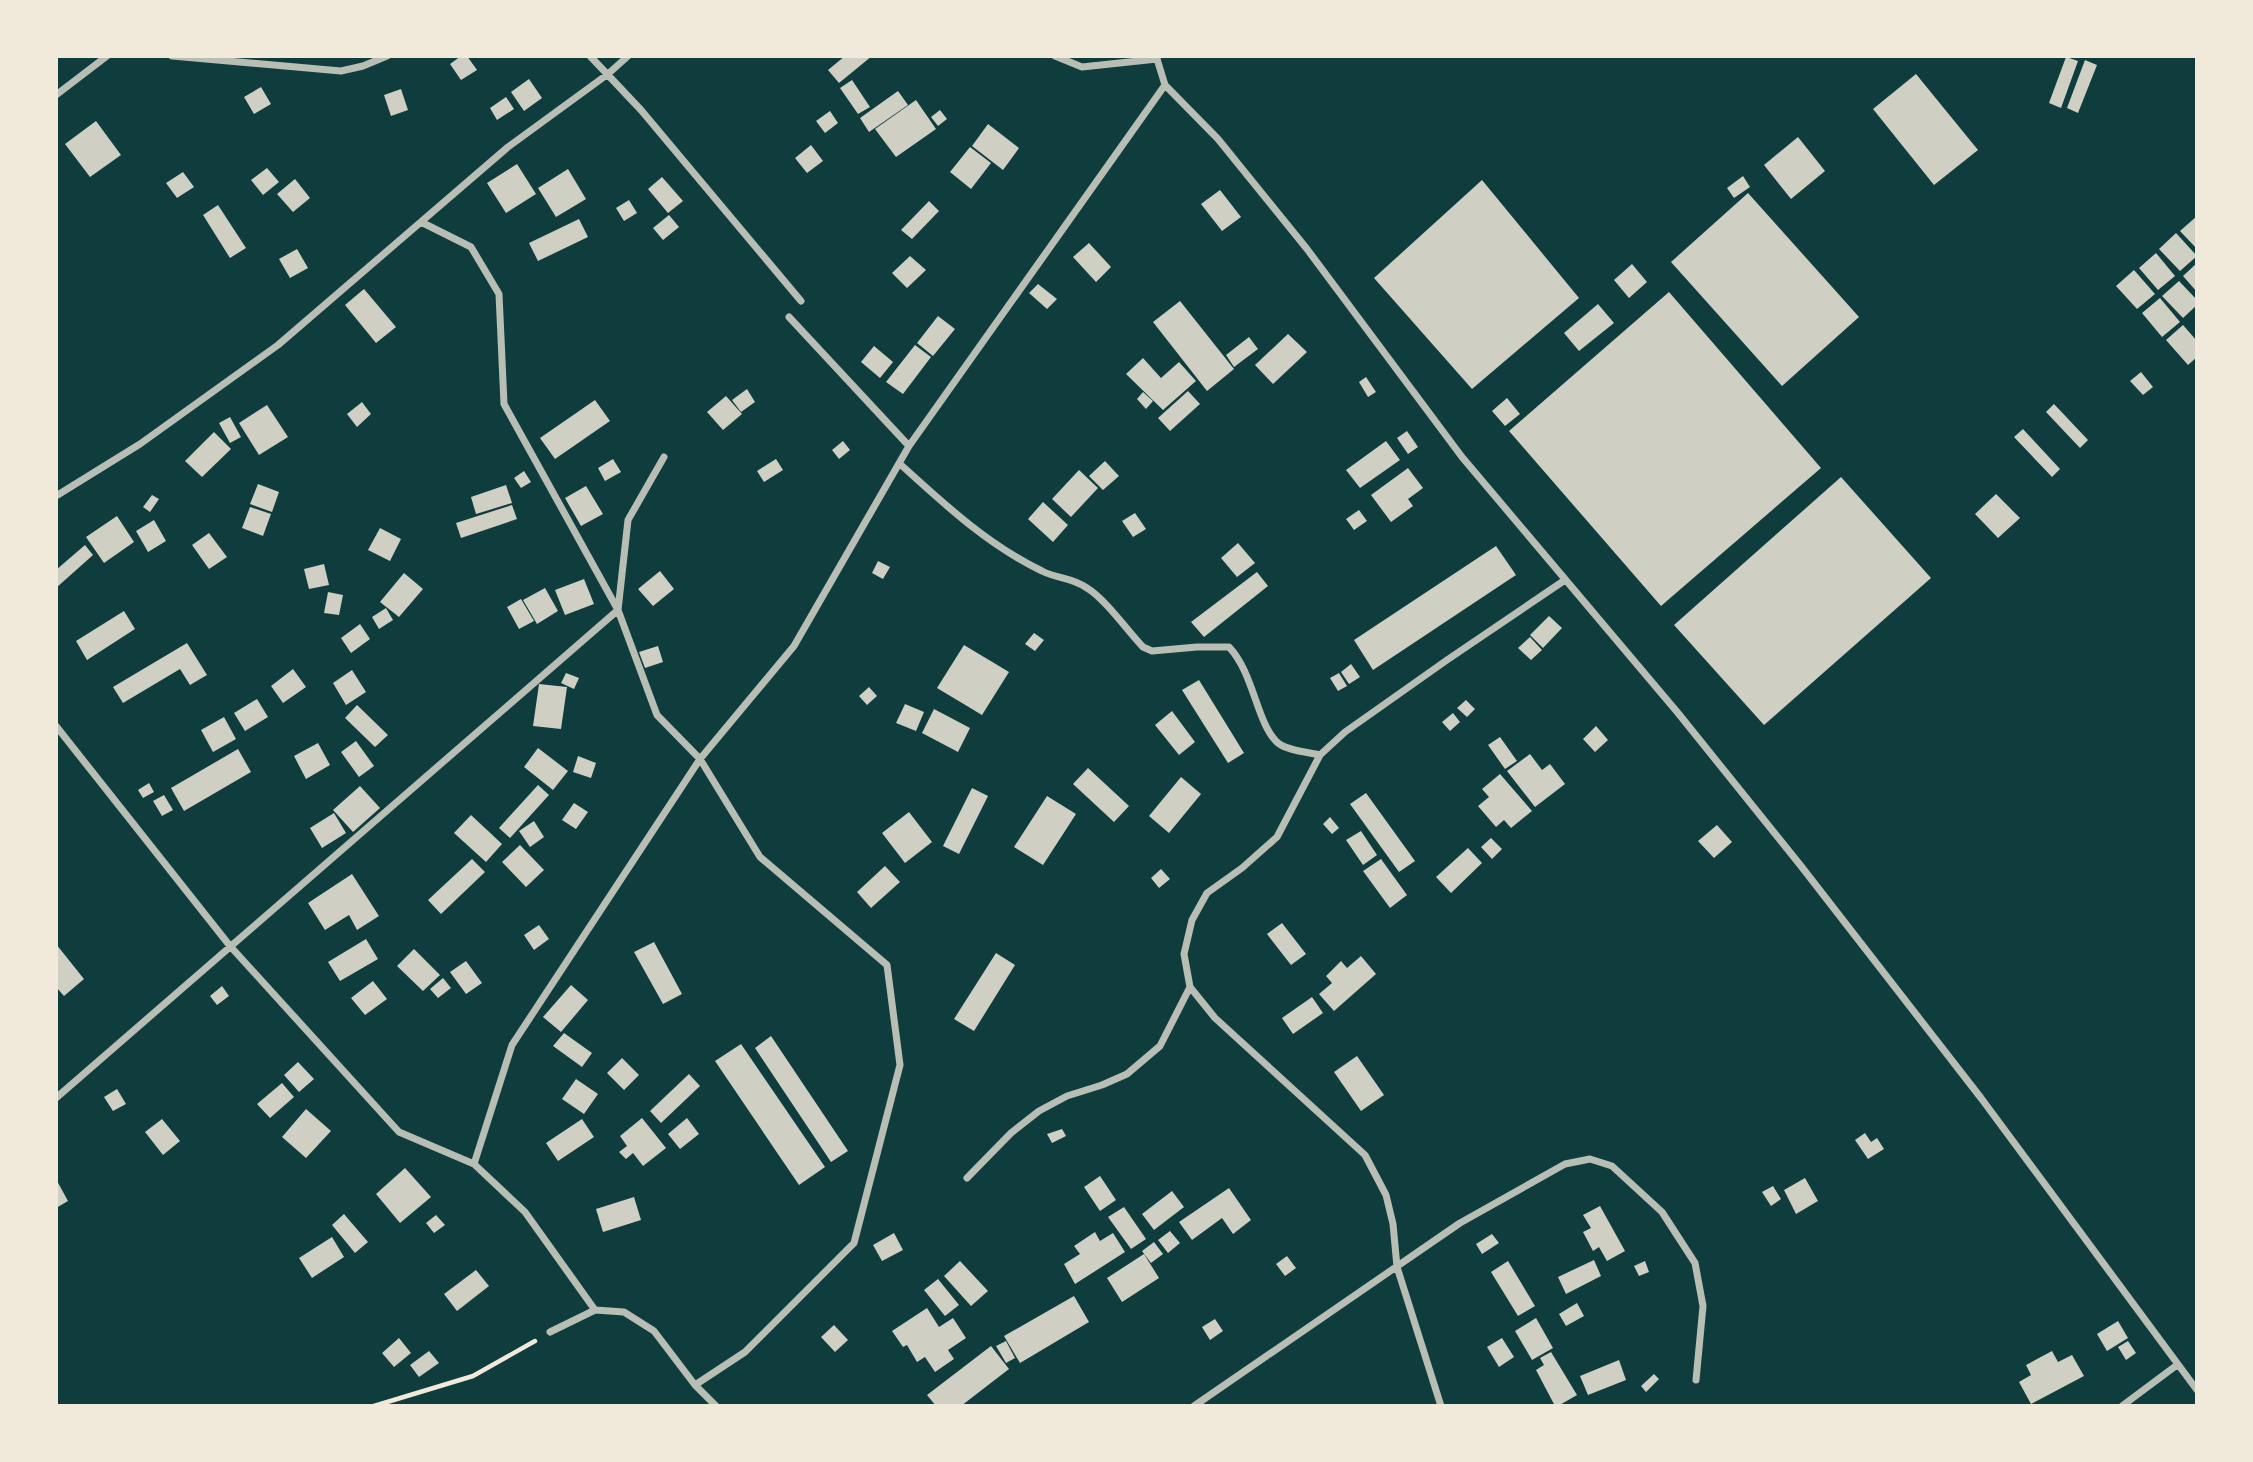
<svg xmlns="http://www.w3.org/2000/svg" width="2253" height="1462" viewBox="0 0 2253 1462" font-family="Overpass,sans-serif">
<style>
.building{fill:#cfcfc3}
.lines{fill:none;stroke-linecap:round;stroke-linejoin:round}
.path{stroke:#f1e9da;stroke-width:4.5}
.minor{stroke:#b8beb3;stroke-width:7}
</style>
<rect width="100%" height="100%" fill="#0f3d3e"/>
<path class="building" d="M461,56H467L477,70L461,80L450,64Z
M845,56H872L839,83L828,70Z
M2066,57L2078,61L2061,108L2049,103Z
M2085,60L2097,65L2078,113L2067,108Z
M1916,74L1978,150L1934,185L1873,109Z
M529,79L542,98L524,111L511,92Z
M852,80L870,107L858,114L840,88Z
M261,87L271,104L254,114L244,97Z
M401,89L408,110L391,116L384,95Z
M898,91L908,105L869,132L860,118Z
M506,97L514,109L497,120L490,108Z
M916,100L936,129L896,157L875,129Z
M940,110L947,119L938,126L931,117Z
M830,111L838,123L825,133L816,121Z
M96,121L121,155L90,177L65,144Z
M988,124L1019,148L1003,170L972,146Z
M1798,137L1825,171L1791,199L1764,165Z
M811,145L823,161L807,173L795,158Z
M970,147L991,163L971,189L950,172Z
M517,164L536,194L506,213L487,183Z
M267,168L279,182L263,195L251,180Z
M568,169L586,199L556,217L538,188Z
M183,172L194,187L177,198L166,183Z
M1743,176L1750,187L1734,198L1727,188Z
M662,177L683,201L668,213L648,189Z
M295,179L310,198L293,212L277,194Z
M1482,180L1579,298L1472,389L1374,278Z
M1220,190L1241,217L1222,231L1201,204Z
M1748,193L1859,317L1782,386L1671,262Z
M629,200L637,213L624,221L616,208Z
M929,201L939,211L912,239L901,230Z
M218,205L246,248L230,258L203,215Z
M669,215L679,227L663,240L653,228Z
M2197,216V249L2180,231Z
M579,219L588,237L538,261L529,243Z
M2176,233L2197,256L2180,271L2159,249Z
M1089,243L1111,267L1096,282L1073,257Z
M297,249L308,268L290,278L279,259Z
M2156,253L2175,276L2158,290L2139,268Z
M910,256L926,270L907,288L892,273Z
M2197,263V292L2183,276Z
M1632,264L1647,282L1629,298L1614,280Z
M2134,270L2155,294L2137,309L2116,286Z
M2179,281L2197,300V305L2183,318L2162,296Z
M1038,284L1057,299L1047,309L1029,293Z
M364,289L396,327L376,343L345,305Z
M1669,292L1821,468L1661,606L1509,431Z
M2160,298L2180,322L2162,337L2142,313Z
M1180,301L1234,369L1207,391L1153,322Z
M1598,304L1614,323L1579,351L1564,333Z
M938,316L955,329L933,356L917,343Z
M2183,325L2197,341V357L2188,365L2166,340Z
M1288,334L1307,352L1273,384L1255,365Z
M1249,337L1258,349L1234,367L1226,355Z
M915,345L931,357L903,394L886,382Z
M874,346L893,362L880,378L861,362Z
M1143,358L1161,378L1179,362L1196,381L1163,410L1126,374Z
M2141,372L2153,387L2143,395L2130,381Z
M1366,377L1376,392L1368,397L1359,382Z
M747,389L755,402L741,412L732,400Z
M1188,391L1200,404L1170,431L1158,418Z
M1143,392L1153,401L1146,409L1137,399Z
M726,396L742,414L723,430L707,412Z
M1507,398L1520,414L1505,426L1492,411Z
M595,400L610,421L555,459L540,438Z
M362,402L371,414L357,427L347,414Z
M2054,404L2088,440L2080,448L2046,412Z
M267,405L288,437L259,455L239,423Z
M230,417L241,437L230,443L219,423Z
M2023,429L2060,469L2052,477L2014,437Z
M1407,431L1418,447L1408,454L1397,438Z
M214,432L231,449L202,477L185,461Z
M843,441L850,450L839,459L832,450Z
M1386,441L1400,460L1360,488L1346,470Z
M613,459L621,472L605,481L598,468Z
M776,459L783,470L764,482L757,471Z
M1105,461L1119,476L1103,490L1089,476Z
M1408,468L1423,488L1408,499L1413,506L1391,522L1371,495Z
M1079,470L1098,488L1071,517L1052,499Z
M524,471L531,482L521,488L514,478Z
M1841,477L1931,578L1764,725L1674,625Z
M258,484L279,492L272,512L250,504Z
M506,485L512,503L476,514L471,497Z
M586,486L603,514L581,526L565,498Z
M1996,494L2020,518L1998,538L1975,514Z
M152,495L159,499L150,512L143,507Z
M1043,502L1068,525L1053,542L1028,519Z
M512,505L517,519L461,538L456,523Z
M250,507L271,514L263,536L242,528Z
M1359,510L1367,521L1354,530L1346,519Z
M1135,513L1146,529L1133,537L1122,521Z
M117,516L134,542L104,563L86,537Z
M154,520L166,541L148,552L136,531Z
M380,528L401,539L390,561L368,550Z
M209,533L227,557L209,569L192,545Z
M1238,543L1255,563L1237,577L1221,558Z
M85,545L93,555L56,588V570Z
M1496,546L1516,575L1373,670L1354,640Z
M878,561L890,567L883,579L872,573Z
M324,564L329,585L309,589L304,569Z
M660,571L674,589L653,606L638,589Z
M1257,572L1268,586L1204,637L1191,622Z
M404,573L423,589L399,617L380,602Z
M584,579L594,604L565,615L555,590Z
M545,588L558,611L537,624L523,600Z
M328,592L343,595L339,615L324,613Z
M521,599L534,621L519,629L507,607Z
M386,608L393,620L379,629L372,617Z
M124,611L135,629L87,660L76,641Z
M1549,616L1562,628L1543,648L1530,635Z
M360,624L370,639L351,653L341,638Z
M1034,633L1044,640L1035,651L1025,644Z
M1530,637L1542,650L1531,660L1518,648Z
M187,643L207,675L190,685L180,669L123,703L113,687Z
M964,645L1009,672L982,715L937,688Z
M658,646L663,662L645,668L639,652Z
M1351,664L1360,677L1349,684L1341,672Z
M293,669L306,687L283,703L271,686Z
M352,670L366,692L346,705L333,683Z
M566,673L579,678L574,689L561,683Z
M1339,673L1347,686L1338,691L1330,678Z
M1199,680L1244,753L1228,763L1182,690Z
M539,684L567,687L561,729L533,726Z
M869,687L877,696L867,705L859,696Z
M257,699L268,717L245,731L234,713Z
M1466,700L1475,709L1467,717L1457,708Z
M905,704L924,712L916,731L896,723Z
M357,705L388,735L375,747L345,718Z
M934,709L970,728L958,752L922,733Z
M1172,711L1195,742L1179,755L1155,725Z
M1453,713L1460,722L1450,731L1442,722Z
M224,717L236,739L213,752L201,730Z
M1596,726L1608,740L1595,752L1583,739Z
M1500,737L1517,761L1505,769L1488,745Z
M356,741L374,766L359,777L341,752Z
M318,743L330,765L306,779L294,756Z
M538,748L568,771L553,790L524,767Z
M238,749L251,772L184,811L171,788Z
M1530,754L1542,770L1550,764L1565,784L1535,807L1507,771Z
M578,756L596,763L591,778L573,772Z
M1088,768L1129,806L1114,822L1073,784Z
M1500,774L1532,811L1511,828L1504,820L1496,827L1478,806L1489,797L1482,789Z
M1181,777L1201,794L1169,833L1149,816Z
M149,783L154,792L143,798L138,790Z
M538,785L549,795L510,838L499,828Z
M360,786L380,808L353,832L333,810Z
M972,788L988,796L959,854L943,846Z
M1366,793L1415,861L1399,872L1350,804Z
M164,795L173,810L162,816L153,801Z
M1047,796L1076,814L1043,865L1014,847Z
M574,803L588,812L576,829L562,820Z
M909,812L932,842L905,863L882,833Z
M334,813L346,833L322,848L310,828Z
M471,815L502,844L486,862L454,833Z
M1330,817L1339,828L1332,834L1323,824Z
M534,821L544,837L530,847L519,831Z
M1717,825L1732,842L1714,858L1698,841Z
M1361,831L1377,855L1363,865L1346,840Z
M1491,838L1502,849L1492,859L1481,847Z
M520,845L544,870L526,887L502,862Z
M1468,848L1482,863L1451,893L1436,877Z
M472,859L485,872L441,914L428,900Z
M1381,859L1407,895L1390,908L1363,871Z
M885,866L900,882L871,908L857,892Z
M1161,869L1170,879L1159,888L1151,878Z
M352,874L379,916L357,930L349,915L325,930L308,903Z
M1282,923L1306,954L1291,965L1267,934Z
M539,925L549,939L534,950L524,935Z
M366,939L378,959L340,981L328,962Z
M654,942L682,994L663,1004L634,952Z
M56,944L84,979L64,996L56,987Z
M414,949L440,975L423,991L397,966Z
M996,953L1015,965L974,1031L954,1019Z
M1361,956L1376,974L1334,1011L1319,994L1332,983L1326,976L1341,961L1347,968Z
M466,961L482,983L466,994L450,972Z
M443,978L451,988L438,998L430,989Z
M373,981L387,999L365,1015L351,998Z
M571,985L588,1000L561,1032L543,1017Z
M222,986L229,996L217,1005L210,996Z
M1312,997L1323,1013L1293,1034L1282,1018Z
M564,1033L592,1053L582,1067L553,1046Z
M771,1036L848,1151L831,1162L755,1048Z
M741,1044L825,1167L799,1185L715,1061Z
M1357,1056L1384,1095L1361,1111L1334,1072Z
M622,1058L639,1075L624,1090L607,1073Z
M298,1062L314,1079L299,1092L284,1075Z
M689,1074L700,1086L661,1123L650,1111Z
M576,1079L598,1094L584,1114L562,1099Z
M282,1083L294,1097L270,1118L257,1104Z
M117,1089L126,1104L113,1111L104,1097Z
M306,1109L331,1131L306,1158L282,1137Z
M642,1118L666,1148L643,1166L633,1153L626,1159L619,1152L627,1146L620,1136Z
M687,1118L699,1134L680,1149L668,1134Z
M162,1119L180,1141L163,1155L145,1132Z
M582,1119L594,1137L558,1161L546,1143Z
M1062,1129L1066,1136L1052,1143L1047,1134Z
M1865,1133L1871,1142L1877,1138L1884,1149L1868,1159L1855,1140Z
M405,1168L431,1197L400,1223L376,1194Z
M1100,1176L1116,1200L1100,1211L1084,1187Z
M1805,1178L1818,1201L1796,1214L1784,1190Z
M56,1179L68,1201L56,1208Z
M1773,1186L1781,1199L1771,1206L1762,1192Z
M1229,1188L1251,1220L1233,1234L1222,1218L1192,1240L1179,1222Z
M1172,1191L1184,1207L1154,1230L1142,1214Z
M634,1197L641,1220L603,1232L596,1209Z
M1600,1206L1625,1251L1607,1261L1599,1247L1593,1251L1583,1232L1591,1228L1583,1215Z
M1124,1207L1146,1239L1131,1249L1108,1217Z
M344,1214L368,1242L355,1253L332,1225Z
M436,1215L445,1225L434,1233L426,1223Z
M1170,1231L1180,1243L1168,1253L1158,1240Z
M1095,1232L1100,1241L1113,1233L1125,1252L1075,1284L1064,1264L1080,1254L1074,1246Z
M894,1233L903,1250L882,1261L873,1245Z
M1492,1234L1499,1243L1482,1254L1476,1244Z
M332,1237L344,1257L312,1278L299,1258Z
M1154,1242L1163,1254L1151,1263L1142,1251Z
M1144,1254L1159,1278L1122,1302L1107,1278Z
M1287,1256L1296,1268L1285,1276L1276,1264Z
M1594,1260L1601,1276L1566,1294L1558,1277Z
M960,1261L988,1291L971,1306L944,1276Z
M1508,1261L1535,1306L1518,1316L1491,1272Z
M1645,1261L1649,1272L1639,1276L1634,1266Z
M476,1270L489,1286L457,1311L444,1294Z
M938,1279L959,1305L945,1316L924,1290Z
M1074,1296L1089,1322L1020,1363L1004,1336Z
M1577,1303L1584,1316L1566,1326L1559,1314Z
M927,1308L939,1327L953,1318L966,1338L948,1350L954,1359L935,1372L925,1357L917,1362L907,1345L903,1347L892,1331Z
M1536,1318L1553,1348L1532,1360L1515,1331Z
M1215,1319L1223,1331L1210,1340L1202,1327Z
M2118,1321L2128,1338L2107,1351L2097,1334Z
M834,1325L848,1340L835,1352L821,1337Z
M399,1338L411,1353L394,1367L382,1353Z
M1502,1338L1514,1357L1499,1367L1487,1347Z
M1006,1341L1015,1358L1006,1363L996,1346Z
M2128,1341L2136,1353L2126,1360L2118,1347Z
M991,1346L1009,1369L961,1406H936L927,1395Z
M429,1351L439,1363L419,1377L410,1365Z
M2052,1351L2058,1362L2072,1355L2084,1376L2031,1404L2019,1382L2031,1375L2026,1365Z
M1551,1352L1577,1395L1558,1406H1555L1536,1370L1544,1365L1540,1358Z
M1619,1360L1626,1380L1588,1395L1580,1376Z
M1654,1374L1659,1379L1646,1392L1641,1386Z"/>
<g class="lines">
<path class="path" d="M374,1406L473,1376L535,1341"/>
<path class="minor" d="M172,56L341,71L363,66L387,56
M590,56L641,110L801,301
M1055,56L1082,67L1157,59
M1158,56L1157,59L1165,85L1218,139L1307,249L1462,457L1678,713L1801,866L1981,1098L2197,1390
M56,95L107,56
M421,222L471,247L499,294L504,404L618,610L628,520L664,457
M789,317L909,446
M900,464C944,504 988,545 1042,571C1057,579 1071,577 1087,588C1105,599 1127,630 1143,647L1152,651L1197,647H1229C1254,673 1257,725 1278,743C1288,751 1308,752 1320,755
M56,496L140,444L278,345L508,147L608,74L628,56
M56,726L230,946L399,1132L474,1164L525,1212L595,1310
M56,1098L618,610L657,715L700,759L760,857L887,965L900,1065L854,1243L745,1352L695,1385
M474,1164L512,1045L700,759L794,646L909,446L1165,85
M967,1178L1011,1133L1039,1111L1067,1096L1102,1085L1127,1074L1160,1046L1190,987
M550,1332L595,1310L624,1312L654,1331L695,1385L716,1406
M1194,1406L1460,1223L1565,1164L1590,1159L1612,1166L1662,1212L1695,1263L1703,1306L1696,1380
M1441,1406L1397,1267L1393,1224L1386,1195L1365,1155L1215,1018L1190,987L1184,954L1192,920L1207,893L1242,868L1277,837L1320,755L1345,732L1447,660L1565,580
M2122,1406L2177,1365"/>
</g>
<rect width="2253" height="1462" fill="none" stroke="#f1e9da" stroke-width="116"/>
</svg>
